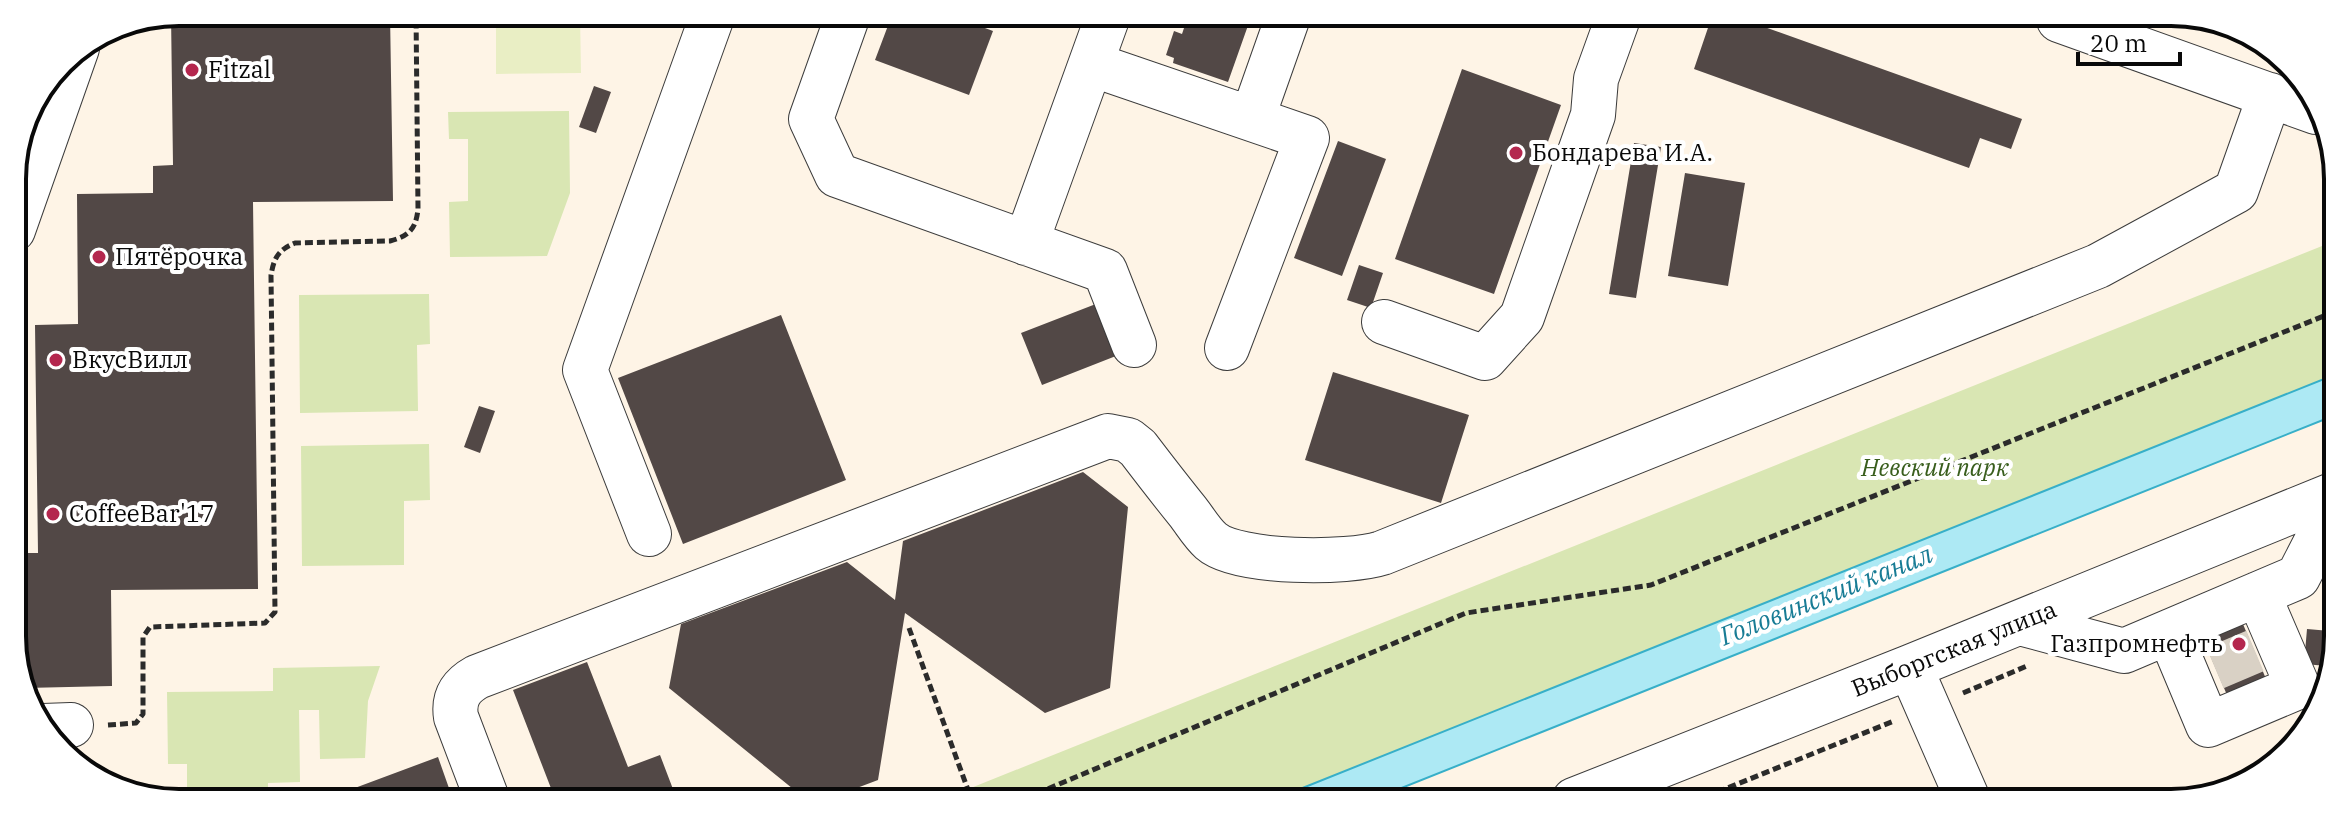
<svg xmlns="http://www.w3.org/2000/svg" width="2350" height="815" viewBox="0 0 2350 815" font-family="'IBM Plex Serif',serif">
<style>
.green{fill:#d9e6b3}
.pitch{fill:#e9eec4}
.water{fill:#ade9f4;stroke:#37afc8;stroke-width:2}
.building{fill:#524846}
.lines{fill:none;stroke-linecap:round;stroke-linejoin:round}
.minor-tunnel{stroke:#d9d1c5;stroke-width:44;stroke-dasharray:44 22;stroke-linecap:butt}
.minor-casing{stroke:#3c3c3c;stroke-width:46}
.path{stroke:#2b2b2b;stroke-width:5;stroke-dasharray:8 4;stroke-linecap:butt}
.minor{stroke:#fff;stroke-width:44}
.poi-dot{fill:#b4274e;stroke:#fff;stroke-width:3}
.labels{text-anchor:middle;stroke-width:8;stroke-linejoin:round;paint-order:stroke}
.poi-label{font-size:24px;fill:#090909;stroke:#fff;text-anchor:start}
.park-label{font-size:24px;font-style:italic;fill:#395e1d;stroke:#fff}
.street-label{font-size:24px;fill:#090909;stroke:#fff}
.water-label{font-size:26px;font-style:italic;fill:#187c95;stroke:#fff}
.rim{fill:none;stroke:#090909;stroke-width:4}
</style>
<rect width="100%" height="100%" fill="#fef4e6"/>
<path class="green" d="M569,111L570,193L547,256L450,257L449,202L468,201V139H449L448,112Z
M2332,242L2335,243L2334,375L1275,799L946,798Z
M429,294L430,344L417,345L418,411L300,413L299,295Z
M429,444L430,500L404,501V565L302,566L301,446Z
M380,666L368,701L365,758L320,759L319,710H299L300,782L268,783V794L187,795V764H168L167,692L273,691V668Z"/>
<path class="pitch" d="M496,13L580,14L581,73L496,74Z"/>
<path class="water" d="M2334,375L2333,416L1374,799H1275Z"/>
<path class="building" d="M179,12L390,13L393,201L253,202L258,589L111,590L112,686L25,688L21,680L19,553H38L35,325L78,324L77,194L153,193V166L173,165L171,14Z
M892,15H950L993,31L969,95L875,60Z
M1188,16L1251,17L1228,82L1173,63L1174,58L1166,55L1174,31L1182,34Z
M1711,19H1742L2022,119L2011,149L1980,138L1969,168L1694,69Z
M1462,69L1561,105L1494,294L1395,259Z
M594,86L611,92L596,133L579,127Z
M1338,141L1386,159L1342,276L1294,258Z
M1634,143L1661,147L1636,298L1609,294Z
M1685,173L1745,183L1728,286L1668,276Z
M1359,265L1383,273L1371,308L1347,300Z
M1101,302L1121,354L1042,385L1021,333Z
M781,315L846,480L683,544L618,378Z
M1333,372L1469,415L1441,503L1305,460Z
M479,406L495,411L480,453L464,447Z
M1083,472L1128,507L1110,688L1045,713L905,613L878,780L833,797H803L669,688L681,624L847,562L895,600L903,541Z
M2240,617L2269,686L2230,702L2201,634Z
M2307,629L2330,631L2327,666L2304,664Z
M587,662L628,767L660,755L676,797L554,796L513,690Z
M438,757L450,791L437,796L336,795Z"/>
<g class="lines">
<path class="minor-tunnel" d="M2215,668L2255,651"/>
<defs>
<path id="minor" d="M848,15L811,119L837,175L1105,271L1134,345
M2059,20L2316,112
M1091,64L1307,138L1227,348
M1252,119L1288,17
M13,230L77,48
M1026,243L1108,16
M1384,322L1485,358L1522,317L1593,115L1596,79L1618,18
M649,534L585,370L713,14
M2020,623L2124,651L2298,577L2332,511
M2169,632L2208,725L2298,687L2258,594
M1910,667L1969,802
M43,726L71,725
M486,796L456,717C453,698 461,686 477,677L1108,436L1128,440L1138,448C1154,469 1171,491 1188,512C1195,521 1202,533 1211,541C1237,564 1349,564 1382,553L2098,266L2236,191L2270,95
M1574,800L1910,667L2332,495"/>
</defs>
<use href="#minor" class="minor-casing"/>
<path class="path" d="M909,628L971,798
M1963,693L2027,666
M108,725L136,723L143,714V637L150,627L265,623L275,612L271,275C274,258 278,250 295,243L390,241C409,236 416,229 418,209L416,13
M1026,798L1466,613L1651,585L2334,312
M1695,801L1894,721"/>
<use href="#minor" class="minor"/>
</g>
<g class="poi-dot">
<circle cx="192" cy="70" r="8"/>
<circle cx="1516" cy="153" r="8"/>
<circle cx="99" cy="257" r="8"/>
<circle cx="56" cy="360" r="8"/>
<circle cx="53" cy="514" r="8"/>
<circle cx="2239" cy="644" r="8"/>
</g>
<g class="labels">
<g class="poi-label">
<text x="208" y="78">Fitzal</text>
<text x="1532" y="161">Бондарева И.А.</text>
<text x="115" y="265">Пятёрочка</text>
<text x="72" y="368">ВкусВилл</text>
<text x="69" y="522">CoffeeBar'17</text>
<text x="2223" y="652" text-anchor="end">Газпромнефть</text>
</g>
<g class="park-label">
<text x="1935" y="476">Невский парк</text>
</g>
<g class="street-label">
<text transform="translate(1954 649) rotate(-22)" y="8">Выборгская улица</text>
</g>
<g class="water-label">
<text transform="translate(1826 595) rotate(-22)" y="9">Головинский канал</text>
</g>
</g>
<path d="M0 0H2350V815H0ZM179 26H2171A153 153 0 0 1 2324 179V636A153 153 0 0 1 2171 789H179A153 153 0 0 1 26 636V179A153 153 0 0 1 179 26Z" fill="#fff" fill-rule="evenodd"/>
<path class="rim" d="M179 26H2171A153 153 0 0 1 2324 179V636A153 153 0 0 1 2171 789H179A153 153 0 0 1 26 636V179A153 153 0 0 1 179 26Z"/>
<path d="M2078 52v12h102v-12" fill="none" stroke="#090909" stroke-width="4"/>
<text x="2090" y="52" font-size="24" fill="#090909" stroke="#ffffff" stroke-width="6" paint-order="stroke">20 m</text>
</svg>
